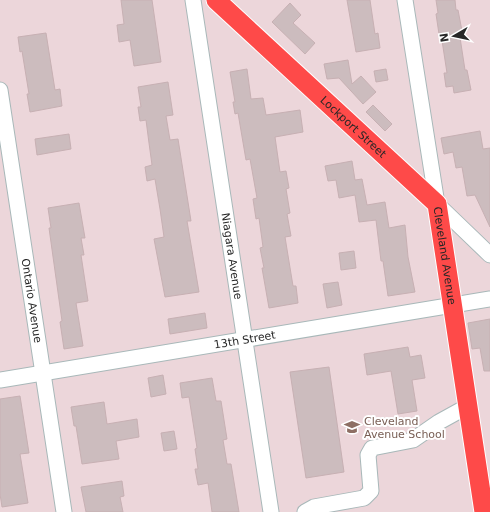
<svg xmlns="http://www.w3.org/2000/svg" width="490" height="512" viewBox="0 0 490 512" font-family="'DejaVu Sans',sans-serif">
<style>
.building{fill:#ccbcbe;stroke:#c7b0b3}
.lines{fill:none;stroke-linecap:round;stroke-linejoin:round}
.minor-casing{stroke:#a8b8b9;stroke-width:17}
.major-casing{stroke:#fff;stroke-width:21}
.minor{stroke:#fff;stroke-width:15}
.major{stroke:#fe4a49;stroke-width:19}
.labels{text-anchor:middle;stroke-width:4;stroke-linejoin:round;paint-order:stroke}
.street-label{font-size:11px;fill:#272727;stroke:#fff}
.education-label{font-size:11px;fill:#785e54;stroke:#fff;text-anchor:start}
</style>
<rect width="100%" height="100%" fill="#ecd6da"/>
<path class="building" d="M121,0H152L161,62L134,66L130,40L119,42L117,25L124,24Z
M347,0H370L375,34L378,33L380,48L356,52Z
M436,0H455L456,10H458L462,31H459L465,70H467L471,90L454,93L453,86L446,87L444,73H447L441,34H439L436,14L438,13Z
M290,3L301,15L293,23L315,43L305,54L272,22Z
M46,33L55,90L60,89L62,106L30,112L27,94H29L22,51L20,52L18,37Z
M348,60L352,84L361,76L376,92L363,104L339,78L327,79L324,64Z
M247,69L251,99L263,98L266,115L300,110L303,132L275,137L280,172L286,171L289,188L286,189L290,213L287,214L291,236L285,237L293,286H296L298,303L269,308L262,268H264L260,248L263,247L259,218L256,219L253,199L257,198L250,159L246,160L238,113L235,114L233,102H235L230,72Z
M386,69L388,80L376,82L374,71Z
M168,82L173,115L166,116L170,140L178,139L191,221H187L199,292L165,297L154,239L164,237L160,209L155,179L147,181L145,167L152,165L149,143L146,120L140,121L138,107H141L138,87Z
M373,105L392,124L385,131L366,112Z
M480,131L483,149L490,148V227L475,195L467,196L462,167L456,168L453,152L444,154L441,138Z
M69,134L71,149L37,155L35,139Z
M352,161L355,180L362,179L367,205L385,202L389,228L405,225L408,257L415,292L388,296L383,261H381L376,220L359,222L355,195L339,198L336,180L328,181L325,166Z
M79,203L85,238H81L84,255H81L88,301L76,303L83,346L64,349L60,322L62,321L49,228H51L48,208Z
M354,251L356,268L341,270L339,253Z
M338,282L342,305L327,308L323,284Z
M205,313L207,328L170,334L168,319Z
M490,319V371H484L480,348L472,349L468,323Z
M408,347L410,357L421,355L425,378L412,380L417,411L398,414L391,371L367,375L364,354Z
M329,367L344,472L306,478L290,372Z
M163,375L166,394L151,397L148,378Z
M212,378L216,401H221L227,439L223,440L227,464H231L239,512H212L208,483L198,485L195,469H198L195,449L197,448L189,397L182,398L180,383Z
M20,396L29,453L20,454L28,503L2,507L0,494V399Z
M104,402L107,424L137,419L139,437L116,441L119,459L82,464L76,426H74L71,407Z
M174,431L177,449L164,451L161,433Z
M122,481L124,496L120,497L123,512H86L81,487Z"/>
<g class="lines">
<defs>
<g id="minor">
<path id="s1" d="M193,0L271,512"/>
<path d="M405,0L437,204L490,255"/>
<path id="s2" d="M0,90L64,512"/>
<path id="s3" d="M0,380L490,299"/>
<path d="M305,512L314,507L364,498L371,491L368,455L372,448L413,440L439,422L468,406"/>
</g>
<g id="major">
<path id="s4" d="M216,0L437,204L484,512"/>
</g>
</defs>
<use href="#minor" class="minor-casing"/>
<use href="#major" class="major-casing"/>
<use href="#minor" class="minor"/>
<use href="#major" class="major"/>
</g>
<defs>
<symbol id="school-bare" viewBox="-9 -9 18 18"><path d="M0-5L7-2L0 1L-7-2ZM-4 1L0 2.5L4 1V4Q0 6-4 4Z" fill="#8d6e63" stroke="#fff" stroke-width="2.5" paint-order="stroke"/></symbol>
</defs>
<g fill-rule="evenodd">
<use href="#school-bare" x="341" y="416" width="22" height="22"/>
</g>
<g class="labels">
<g class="street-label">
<text dy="4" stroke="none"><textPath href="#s4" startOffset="187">Lockport Street</textPath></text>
<text dy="4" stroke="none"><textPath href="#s1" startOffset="259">Niagara Avenue</textPath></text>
<text dy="4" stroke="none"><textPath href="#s4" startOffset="353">Cleveland Avenue</textPath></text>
<text dy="4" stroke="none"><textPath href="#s2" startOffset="213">Ontario Avenue</textPath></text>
<text dy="4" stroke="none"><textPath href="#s3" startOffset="248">13th Street</textPath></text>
</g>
<g class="education-label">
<text x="364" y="425">Cleveland<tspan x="364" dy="13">Avenue School</tspan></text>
</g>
</g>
<g transform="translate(454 36) rotate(261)" stroke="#ffffff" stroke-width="3" paint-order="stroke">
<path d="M0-3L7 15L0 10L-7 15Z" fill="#272727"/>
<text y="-6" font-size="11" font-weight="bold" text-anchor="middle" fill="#272727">N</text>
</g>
</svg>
